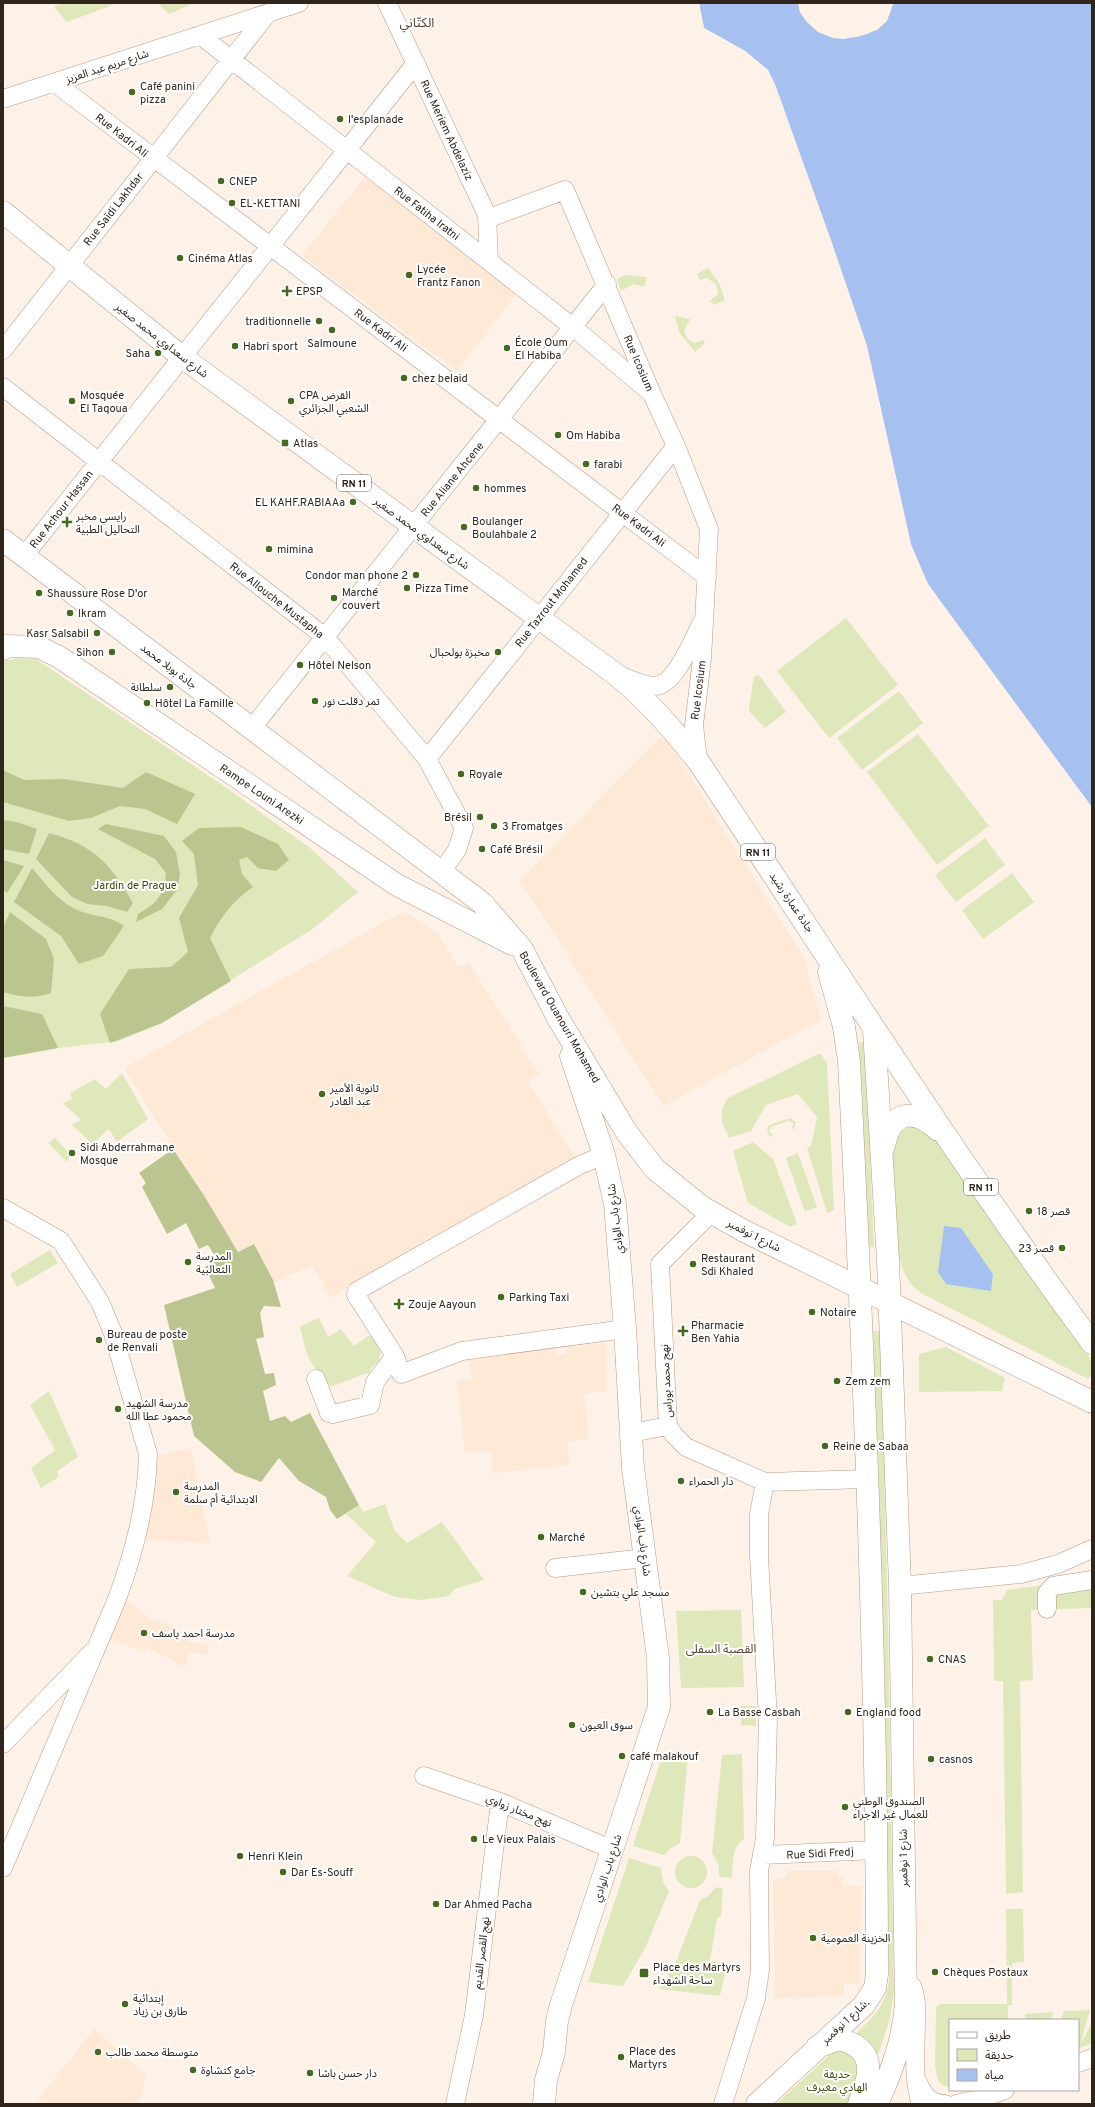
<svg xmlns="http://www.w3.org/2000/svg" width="1095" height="2107" viewBox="0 0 1095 2107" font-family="Overpass,'Noto Sans Arabic',sans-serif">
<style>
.built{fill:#fee8d6}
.green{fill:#dee8bb}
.forest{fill:#bac590}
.water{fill:#a6c1f0}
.pier{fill:#fef2e8}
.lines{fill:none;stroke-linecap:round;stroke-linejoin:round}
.street-casing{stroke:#b69a83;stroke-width:19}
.secondary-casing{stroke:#b69a83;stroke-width:23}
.primary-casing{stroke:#b69a83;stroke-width:23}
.street{stroke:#fff;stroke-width:18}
.secondary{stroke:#fff;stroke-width:22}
.primary{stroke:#fff;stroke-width:22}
.poi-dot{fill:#466922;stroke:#fff;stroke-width:1.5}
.labels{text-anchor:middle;stroke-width:4;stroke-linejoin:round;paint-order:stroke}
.shield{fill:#fff;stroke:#6d665f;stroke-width:1}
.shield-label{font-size:10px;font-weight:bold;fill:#2f251b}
.street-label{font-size:11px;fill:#2f251b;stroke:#fff}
.poi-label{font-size:11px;fill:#2f251b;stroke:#fff;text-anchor:start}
.park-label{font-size:11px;fill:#3e4607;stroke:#fff}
.neighbourhood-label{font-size:12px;fill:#59412c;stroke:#fff}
.quarter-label{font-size:13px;fill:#59412c;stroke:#fff}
</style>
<rect width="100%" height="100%" fill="#fef2e8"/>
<path class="built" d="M365,176L516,294L457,371L302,256Z
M660,737L669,743L804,958L821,1020L663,1106L520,880Z
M404,911L439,935L458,967L469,963L539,1074L527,1081L580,1165L353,1284L331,1298L312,1265L274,1283L254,1244L238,1252L124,1068Z
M606,1343L607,1391L592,1392L584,1394L589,1438L568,1442L569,1465L493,1473L491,1451L465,1452L457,1381L472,1379L469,1357L541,1349H556V1355L566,1354L567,1347Z
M191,1448L210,1543L142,1540L153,1457Z
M124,1599L155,1622L156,1620L169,1625L187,1641L209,1646L207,1655L189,1652L185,1667L147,1647L145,1652L107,1639Z
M787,1871H838V1876H843V1886H861L860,1983H844V1993L840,1994V1997L775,1998L773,1879L787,1878Z
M94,2029L146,2075L139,2104H35Z"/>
<path class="green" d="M61,3H113L110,6L67,22L54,7Z
M157,3H194L169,14Z
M708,268L719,283L725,300L714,305L710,301L718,294L716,284L707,278L700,280L697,274Z
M625,275L647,277L644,287L634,284L621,291L617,279Z
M675,316L690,319L684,331L687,338L694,343L703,340L705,343L695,352L679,332Z
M846,618L898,685L829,738L777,671Z
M17,658L36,659L224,786L310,848L358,892L314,928L162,1023L119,1041L58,1048L3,1058V662Z
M759,675L786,712L765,728L749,711V707L754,676Z
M899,691L923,723L862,770L837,738Z
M918,734L989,826L937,865L867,772Z
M985,838L1005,865L956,902L935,875Z
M1012,873L1034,902L983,939L962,910Z
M859,1042H865L874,1247H869Z
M818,1054H821L827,1063L834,1210L827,1213L807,1148L811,1146L817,1117L798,1094L766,1105L751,1131L729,1138C722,1123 717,1113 728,1098Z
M122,1073L148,1119L117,1142L109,1129L92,1144L72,1125L81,1120L63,1103L72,1099L70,1093L95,1079L106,1089Z
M790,1118L796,1122L794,1130L792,1127L794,1124L789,1121L771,1127L769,1132L773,1134L772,1137L769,1136L767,1130L769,1125Z
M925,1125L1088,1354C1092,1363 1095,1372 1088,1379L921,1293C907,1283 903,1272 899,1256L891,1141L895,1127Z
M55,1138L71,1155L67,1162L48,1143Z
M753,1142L773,1159L797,1224L790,1227L748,1203L733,1151Z
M798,1153L817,1207L805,1212L786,1158Z
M50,1250L58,1263L17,1287L10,1274Z
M319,1318L328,1337L341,1329L354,1346L373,1333L382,1345L379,1361L371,1368L369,1374L367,1373L331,1387C310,1365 306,1356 300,1326Z
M873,1331H879L881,1341L888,1623L894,1991L890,2019L878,2055L868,2043L855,2035C873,2017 886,2006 889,1980L884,1658Z
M946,1347L1005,1378L1002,1391L919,1392V1354Z
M49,1391L78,1457L57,1471L59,1477L41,1488L31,1468L55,1450L30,1405Z
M385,1504L395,1531L407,1543L442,1522L484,1580L454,1589L449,1596L420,1600L395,1597L347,1576L376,1542L346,1514L359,1505L363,1512Z
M1092,1583V1608L1031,1610L1033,1680L1020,1681L1023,1892L1006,1894L1003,1681H994L993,1600H1002L1007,1590L1044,1585Z
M741,1610L744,1687L681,1688L676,1611Z
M741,1706H756V1726L741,1725Z
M742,1754L744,1839C731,1847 733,1865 732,1878L719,1877V1866L712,1853L722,1755Z
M688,1755L680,1843L670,1849L664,1855L633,1846L662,1756Z
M675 1872a16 16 0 1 1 32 0a16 16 0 1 1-32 0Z
M629,1858L661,1868L663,1882L669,1891L646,1946L623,1986L588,1982Z
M716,1887L723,1889L721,1916L717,1919L710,1961L727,1963L720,1996L659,1989L674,1967L700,1900L707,1897Z
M1006,1909H1023L1024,1962L1012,1963V2005H1008V2020H950V2088L944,2086L938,2081L935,2066L936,2007L941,2004H1007Z
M1090,2010L1080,2045L1092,2022V2043L1078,2049V2020H1061L1064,2011Z
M1053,2012L1051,2020H1025V2014Z
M842,2049L860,2059L854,2104H776L834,2051Z"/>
<path class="forest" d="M3,770L24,780L64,779L123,788L146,772L195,794L177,824L145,809L120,806L91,818L69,821L3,802Z
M3,820L17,822L37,829L29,854L3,849Z
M106,824L164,836L176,852L180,875L177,890L162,909L136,922L138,914C157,903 164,896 166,873L155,859L98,829Z
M241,827L278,844L289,860L276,871L258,868L247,857L239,860L242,874L253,887C233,901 221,916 210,938L231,981L162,1023L110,1043L100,1014L129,969L171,967L188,952L179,918L198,885L194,854L182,841L199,828Z
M49,833C94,845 111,864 133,903L127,912L107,906L87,904L72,897L36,859Z
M3,860L24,866L7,893L3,890Z
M32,868C45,883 57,900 75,909C91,917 110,915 124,926L103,956L79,964L61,936L14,902Z
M10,912L46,939L54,959L51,993C35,999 20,997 3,992V928Z
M3,1006L42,1014L58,1048L3,1058Z
M173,1149L203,1194L238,1252L254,1244L273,1280L281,1307L264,1306L260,1313L264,1337L256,1339L265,1374L274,1373L276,1385L263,1391L270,1421L285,1416L291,1422L310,1413L359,1505L337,1519L330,1510L326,1497L299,1481L279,1458L261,1482L235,1472L194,1436L164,1305L215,1288L205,1267L217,1259L208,1245L199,1249L186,1223L167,1234L142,1187L146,1183L139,1173Z"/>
<path class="water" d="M699,3H798C799,6 799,9 800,12C803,17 814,29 819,32C846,45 887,37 893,3H1092V807L948,612L928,584L913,553L867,346L833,246L768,70L745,51L704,28Z
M944,1226L961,1228L993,1274L991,1291L946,1284L938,1272Z"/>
<path class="pier" d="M697,3H699L704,28L745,51L768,70L775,84L833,246H832L773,84L766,71L744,53L703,29Z
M798,3L801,4L802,11L808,20L819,30L834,36L844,37L876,28L885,20L891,3H893L887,21L877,30L844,39L833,38L818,32L806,21L800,12Z
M837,259L867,346L866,347L836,260Z
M870,360L910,542L928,584L1092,809L927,585L908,543L868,361Z"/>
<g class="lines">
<defs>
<path id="street" d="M387,3L487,215L489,261
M200,35L574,328L650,392
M55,83L707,577
M3,99L299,3
M487,215L495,216L565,190L652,394L676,446L709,529L702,659L694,725L698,761
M3,350L268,13
M3,387L325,637L427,759L464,828L457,850L442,871
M24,556L416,63
M619,675C630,679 643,686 654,686C675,687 693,639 702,622
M252,728L607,284
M427,759L676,446
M3,1208L61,1241L100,1302L113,1333L148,1454C147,1504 134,1553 117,1599L3,1868
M711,1213L660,1264L668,1426L674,1435L686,1447L765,1482L867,1479
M395,1356L356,1295L357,1291L580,1165L604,1155
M316,1379L329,1413L333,1414L370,1405L375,1382L395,1356L401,1374L462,1351L625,1329
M631,1433L668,1426
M555,1568L645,1558
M900,1586L1021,1574L1058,1564L1092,1549
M1047,1609V1593L1053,1586L1092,1580
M3,1744L93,1651
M424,1776L500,1802L613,1850
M763,1855L877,1850
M912,1986C917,1997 916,2008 916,2020C916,2048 912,2077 921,2104
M1078,2063L1092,2058
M919,2084C924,2097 931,2103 945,2104
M455,2104L474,2015L500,1802
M723,2104L756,1998L760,1970L759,1871L765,1838L768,1719L759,1556V1514L765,1482
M956,2104L983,2098L1005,2090"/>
<path id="secondary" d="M3,540L482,903L522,949L558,1018L627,1133L655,1169L702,1207L744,1231L1092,1402
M3,649L6,646L39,647L59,657L397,885L512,944
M544,2104L546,2080L554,2052L557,2021L561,2005L659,1707L658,1658L633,1468L625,1329L615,1204L604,1155L571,1056"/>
<path id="primary" d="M3,212L182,357L614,673C647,699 672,729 698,761C828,956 953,1155 1092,1343
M874,1030L888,1260L900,1586L906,2004C903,2040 892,2071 877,2104
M884,1146C891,1111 913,1107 938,1130
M817,2047C824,2045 832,2041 838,2040C844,2039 851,2043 856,2046C877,2060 866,2085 859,2104
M757,2104L864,2005L875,1988L877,1974C877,1669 864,1365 849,1061L844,1027L829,972"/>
</defs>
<use href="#street" class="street-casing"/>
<use href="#secondary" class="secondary-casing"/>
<use href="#primary" class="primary-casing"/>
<use href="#street" class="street"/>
<use href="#secondary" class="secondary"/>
<use href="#primary" class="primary"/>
</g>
<g class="poi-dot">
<circle cx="132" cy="92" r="4"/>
<circle cx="340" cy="119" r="4"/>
<circle cx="221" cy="181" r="4"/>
<circle cx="232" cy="203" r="4"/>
<circle cx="180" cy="258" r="4"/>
<circle cx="409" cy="275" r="4"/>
<path d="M285 285h4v4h4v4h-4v4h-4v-4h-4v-4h4z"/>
<circle cx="319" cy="321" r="4"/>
<circle cx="332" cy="330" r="4"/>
<circle cx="235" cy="346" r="4"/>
<circle cx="507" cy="348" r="4"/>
<circle cx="158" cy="353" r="4"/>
<circle cx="404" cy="378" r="4"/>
<circle cx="72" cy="401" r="4"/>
<circle cx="291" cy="401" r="4"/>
<circle cx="558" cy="435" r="4"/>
<rect x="281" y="439" width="8" height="8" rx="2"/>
<circle cx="586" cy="464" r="4"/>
<circle cx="476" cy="488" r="4"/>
<circle cx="353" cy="502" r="4"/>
<path d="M65 516h4v4h4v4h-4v4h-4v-4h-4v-4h4z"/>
<circle cx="464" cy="527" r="4"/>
<circle cx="269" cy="549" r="4"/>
<circle cx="416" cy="575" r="4"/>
<circle cx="407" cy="588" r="4"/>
<circle cx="39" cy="593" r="4"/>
<circle cx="334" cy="598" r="4"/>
<circle cx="70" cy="613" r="4"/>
<circle cx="97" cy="633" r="4"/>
<circle cx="112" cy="652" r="4"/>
<circle cx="498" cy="652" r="4"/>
<circle cx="300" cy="665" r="4"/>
<circle cx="170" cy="687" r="4"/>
<circle cx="315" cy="701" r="4"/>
<circle cx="147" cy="703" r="4"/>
<circle cx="461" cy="774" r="4"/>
<circle cx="480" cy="817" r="4"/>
<circle cx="494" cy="826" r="4"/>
<circle cx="482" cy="849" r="4"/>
<circle cx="322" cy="1094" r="4"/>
<circle cx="72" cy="1153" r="4"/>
<circle cx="1029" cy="1211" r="4"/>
<circle cx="1062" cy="1248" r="4"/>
<circle cx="188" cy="1262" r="4"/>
<circle cx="693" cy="1264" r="4"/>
<circle cx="501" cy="1297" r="4"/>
<path d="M397 1298h4v4h4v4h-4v4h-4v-4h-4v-4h4z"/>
<circle cx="812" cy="1312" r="4"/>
<path d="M681 1325h4v4h4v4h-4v4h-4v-4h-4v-4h4z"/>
<circle cx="99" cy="1340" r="4"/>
<circle cx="837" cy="1381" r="4"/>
<circle cx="118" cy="1409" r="4"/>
<circle cx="825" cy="1446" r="4"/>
<circle cx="681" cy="1481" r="4"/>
<circle cx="176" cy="1492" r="4"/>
<circle cx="541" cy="1537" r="4"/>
<circle cx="583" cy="1592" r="4"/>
<circle cx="144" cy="1633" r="4"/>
<circle cx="930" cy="1659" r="4"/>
<circle cx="710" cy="1712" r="4"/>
<circle cx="848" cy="1712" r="4"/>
<circle cx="572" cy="1725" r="4"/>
<circle cx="622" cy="1756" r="4"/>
<circle cx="931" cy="1759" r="4"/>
<circle cx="845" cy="1807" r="4"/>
<circle cx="474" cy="1839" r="4"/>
<circle cx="240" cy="1856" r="4"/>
<circle cx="283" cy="1872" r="4"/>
<circle cx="436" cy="1904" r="4"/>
<circle cx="813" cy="1938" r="4"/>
<circle cx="935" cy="1972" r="4"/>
<rect x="639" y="1968" width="10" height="10" rx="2"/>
<circle cx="125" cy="2004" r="4"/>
<circle cx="98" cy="2052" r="4"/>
<circle cx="621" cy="2057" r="4"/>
<circle cx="193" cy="2070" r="4"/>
<circle cx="310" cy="2073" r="4"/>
</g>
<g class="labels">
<g class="shield">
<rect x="337" y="475" width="34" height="16" rx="3"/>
<rect x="741" y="844" width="34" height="16" rx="3"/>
<rect x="964" y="1179" width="34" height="16" rx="3"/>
</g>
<g class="shield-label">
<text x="354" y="487">RN 11</text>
<text x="758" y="856">RN 11</text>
<text x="981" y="1191">RN 11</text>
</g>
<g class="street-label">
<text transform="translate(107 66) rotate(-18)" y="4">شارع مريم عبد العزيز</text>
<text transform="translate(447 130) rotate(65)" y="4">Rue Meriem Abdelaziz</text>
<text transform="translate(122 135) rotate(38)" y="4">Rue Kadri Ali</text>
<text transform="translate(113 209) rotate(-52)" y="4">Rue Saïdi Lakhdar</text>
<text transform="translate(427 213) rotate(38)" y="4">Rue Fatiha Iratni</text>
<text transform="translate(381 330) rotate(37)" y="4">Rue Kadri Ali</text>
<text transform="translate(162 340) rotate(38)" y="4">شارع سعداوي محمد صغير</text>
<text transform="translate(639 363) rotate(67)" y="4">Rue Icosium</text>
<text transform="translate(452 479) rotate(-51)" y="4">Rue Aliane Ahcene</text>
<text transform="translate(61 509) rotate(-52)" y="4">Rue Achour Hassan</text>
<text transform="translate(639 525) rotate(37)" y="4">Rue Kadri Ali</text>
<text transform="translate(422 533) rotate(36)" y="4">شارع سعداوي محمد صغير</text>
<text transform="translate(277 600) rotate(38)" y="4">Rue Allouche Mustapha</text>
<text transform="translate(551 602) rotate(-52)" y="4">Rue Tazrout Mohamed</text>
<text transform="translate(169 666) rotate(37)" y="4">جادة بوبلا محمد</text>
<text transform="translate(698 690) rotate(-83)" y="4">Rue Icosium</text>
<text transform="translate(262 794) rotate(34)" y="4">Rampe Louni Arezki</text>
<text transform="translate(792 902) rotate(56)" y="4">جادة عمارة رشيد</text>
<text transform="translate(560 1017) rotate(60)" y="4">Boulevard Ouanouri Mohamed</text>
<text transform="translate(615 1219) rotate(-97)" y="4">شارع باب الوادي</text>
<text transform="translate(754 1235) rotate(27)" y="4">شارع 1 نوفمبر</text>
<text transform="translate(666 1381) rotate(-93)" y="4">نهج محمد بوراس</text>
<text transform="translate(643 1541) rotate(82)" y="4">شارع باب الوادي</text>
<text transform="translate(519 1810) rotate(22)" y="4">نهج مختار زواوي</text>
<text transform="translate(820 1853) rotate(-3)" y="4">Rue Sidi Fredj</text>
<text transform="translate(903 1858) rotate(-91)" y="4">شارع 1 نوفمبر</text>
<text transform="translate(607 1868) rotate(-72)" y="4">شارع باب الوادي</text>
<text transform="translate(481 1953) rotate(-83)" y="4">نهج القصر القديم</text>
<text transform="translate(845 2021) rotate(-43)" y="4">شارع 1 نوفمبر.</text>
</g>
<g class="poi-label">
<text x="140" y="90">Café panini<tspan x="140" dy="13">pizza</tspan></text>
<text x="348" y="123">l'esplanade</text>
<text x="229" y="185">CNEP</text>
<text x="240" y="207">EL-KETTANI</text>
<text x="188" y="262">Cinéma Atlas</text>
<text x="417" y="273">Lycée<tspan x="417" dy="13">Frantz Fanon</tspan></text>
<text x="296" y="295">EPSP</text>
<text x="311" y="325" text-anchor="end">traditionnelle</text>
<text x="515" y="346">École Oum<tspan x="515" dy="13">El Habiba</tspan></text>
<text x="332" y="347" text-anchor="middle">Salmoune</text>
<text x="243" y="350">Habri sport</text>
<text x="150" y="357" text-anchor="end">Saha</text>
<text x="412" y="382">chez belaid</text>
<text x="80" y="399">Mosquée<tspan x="80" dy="13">El Taqoua</tspan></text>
<text x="299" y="399">CPA القرض<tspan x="299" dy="13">الشعبي الجزائري</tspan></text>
<text x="566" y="439">Om Habiba</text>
<text x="293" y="447">Atlas</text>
<text x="594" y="468">farabi</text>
<text x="484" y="492">hommes</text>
<text x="345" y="506" text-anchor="end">EL KAHF.RABIAAa</text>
<text x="76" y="520">رايسي مخبر<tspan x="76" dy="13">التحاليل الطبية</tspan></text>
<text x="472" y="525">Boulanger<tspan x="472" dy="13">Boulahbale 2</tspan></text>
<text x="277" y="553">mimina</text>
<text x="408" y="579" text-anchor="end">Condor man phone 2</text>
<text x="415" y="592">Pizza Time</text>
<text x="342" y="596">Marché<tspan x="342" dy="13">couvert</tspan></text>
<text x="47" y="597">Shaussure Rose D'or</text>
<text x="78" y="617">Ikram</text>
<text x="89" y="637" text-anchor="end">Kasr Salsabil</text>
<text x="104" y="656" text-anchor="end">Sihon</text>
<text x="490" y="656" text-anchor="end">مخبزة بولحبال</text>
<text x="308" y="669">Hôtel Nelson</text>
<text x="162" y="691" text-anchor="end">سلطانة</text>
<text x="323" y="705">تمر دقلت نور</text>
<text x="155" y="707">Hôtel La Famille</text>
<text x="469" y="778">Royale</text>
<text x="472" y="821" text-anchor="end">Brésil</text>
<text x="502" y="830">3 Fromatges</text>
<text x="490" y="853">Café Brésil</text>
<text x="330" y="1092">ثانوية الأمير<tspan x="330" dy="13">عبد القادر</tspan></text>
<text x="80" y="1151">Sidi Abderrahmane<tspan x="80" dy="13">Mosque</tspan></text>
<text x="1037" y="1215">قصر 18</text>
<text x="1054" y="1252" text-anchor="end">قصر 23</text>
<text x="196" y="1260">المدرسة<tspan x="196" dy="13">الثعالبية</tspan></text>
<text x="701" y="1262">Restaurant<tspan x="701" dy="13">Sdi Khaled</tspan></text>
<text x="509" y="1301">Parking Taxi</text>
<text x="408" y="1308">Zouje Aayoun</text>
<text x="820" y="1316">Notaire</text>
<text x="691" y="1329">Pharmacie<tspan x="691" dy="13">Ben Yahia</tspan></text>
<text x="107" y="1338">Bureau de poste<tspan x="107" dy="13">de Renvali</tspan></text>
<text x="845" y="1385">Zem zem</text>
<text x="126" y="1407">مدرسة الشهيد<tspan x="126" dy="13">محمود عطا الله</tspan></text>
<text x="833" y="1450">Reine de Sabaa</text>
<text x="689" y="1485">دار الحمراء</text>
<text x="184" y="1490">المدرسة<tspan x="184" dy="13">الابتدائية أم سلمة</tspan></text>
<text x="549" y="1541">Marché</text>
<text x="591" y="1596">مسجد علي بتشين</text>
<text x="152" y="1637">مدرسة احمد ياسف</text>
<text x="938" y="1663">CNAS</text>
<text x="718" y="1716">La Basse Casbah</text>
<text x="856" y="1716">England food</text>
<text x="580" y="1729">سوق العيون</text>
<text x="630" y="1760">café malakouf</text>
<text x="939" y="1763">casnos</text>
<text x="853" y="1805">الصندوق الوطني<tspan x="853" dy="13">للعمال غير الاجراء</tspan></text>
<text x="482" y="1843">Le Vieux Palais</text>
<text x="248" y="1860">Henri Klein</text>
<text x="291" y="1876">Dar Es-Souff</text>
<text x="444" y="1908">Dar Ahmed Pacha</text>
<text x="821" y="1942">الخزينة العمومية</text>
<text x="653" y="1971">Place des Martyrs<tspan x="653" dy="13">ساحة الشهداء</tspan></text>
<text x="943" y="1976">Chèques Postaux</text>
<text x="133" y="2002">إبتدائية<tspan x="133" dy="13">طارق بن زياد</tspan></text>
<text x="629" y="2055">Place des<tspan x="629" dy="13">Martyrs</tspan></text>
<text x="106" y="2056">متوسطة محمد طالب</text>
<text x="201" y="2074">جامع كتشاوة</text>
<text x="318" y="2077">دار حسن باشا</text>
</g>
<g class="park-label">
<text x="135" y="889">Jardin de Prague</text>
<text x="837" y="2078">حديقة<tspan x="837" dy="13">الهادي مغيرف</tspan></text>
</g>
<g class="neighbourhood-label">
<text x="721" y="1653">القصبة السفلى</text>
</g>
<g class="quarter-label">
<text x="417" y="27">الكتّاني</text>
</g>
</g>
<rect width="1095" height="2107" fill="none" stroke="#2f251b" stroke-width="8"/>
<rect x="949" y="2019" width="130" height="72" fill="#ffffff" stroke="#aca8a4"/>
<rect x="957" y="2032" width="20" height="6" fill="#ffffff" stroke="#aca8a4"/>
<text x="985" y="2039" font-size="12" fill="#2f251b">طريق</text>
<rect x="957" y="2049" width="20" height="12" fill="#dee8bb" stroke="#aca8a4"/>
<text x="985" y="2059" font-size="12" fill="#2f251b">حديقة</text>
<rect x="957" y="2069" width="20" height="12" fill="#a6c1f0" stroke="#aca8a4"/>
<text x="985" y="2079" font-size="12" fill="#2f251b">مياه</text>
</svg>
